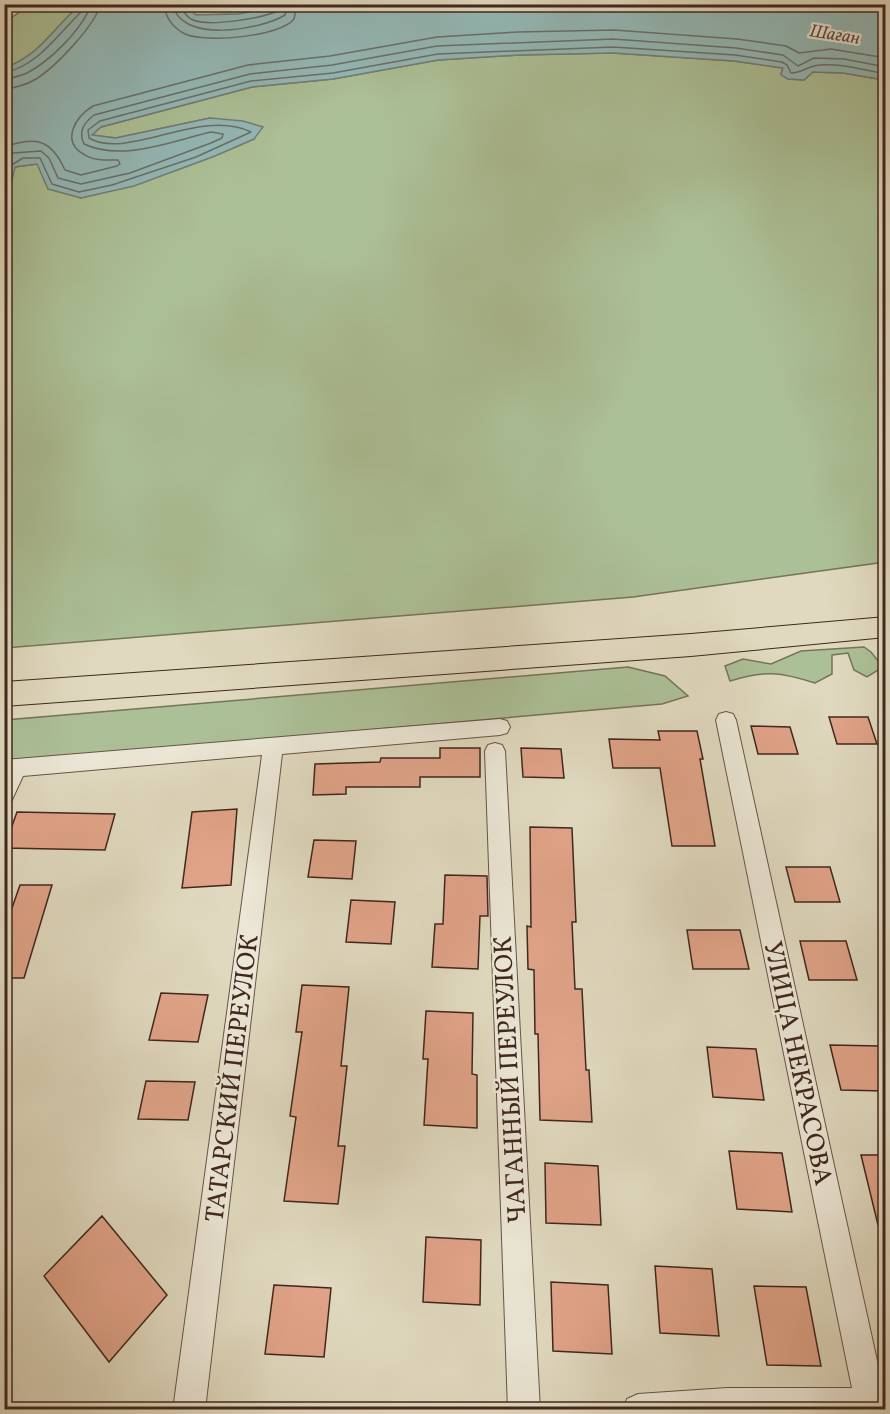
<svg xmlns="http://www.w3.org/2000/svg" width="890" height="1414" viewBox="0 0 890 1414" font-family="Vollkorn,serif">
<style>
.green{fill:#acc097;stroke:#76745a;stroke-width:1.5}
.water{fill:#94b9b7;stroke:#727f7a;stroke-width:1.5}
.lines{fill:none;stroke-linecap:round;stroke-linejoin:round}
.shore{stroke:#6a706a;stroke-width:1.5}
.building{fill:#e0a388;stroke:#40271e;stroke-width:1.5}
.street-casing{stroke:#685446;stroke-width:2}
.primary-casing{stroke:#40271e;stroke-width:2}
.street{fill:#ebe6d5;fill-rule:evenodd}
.primary{fill:#e0d9bf;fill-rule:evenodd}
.labels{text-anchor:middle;stroke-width:4.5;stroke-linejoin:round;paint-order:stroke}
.far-water-label{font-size:18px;font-style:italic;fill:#554c44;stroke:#ebe6d5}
.near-street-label{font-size:26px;fill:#40271e;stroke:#ebe6d5}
</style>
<rect width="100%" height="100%" fill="#e0d9bf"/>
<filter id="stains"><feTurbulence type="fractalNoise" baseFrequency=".00333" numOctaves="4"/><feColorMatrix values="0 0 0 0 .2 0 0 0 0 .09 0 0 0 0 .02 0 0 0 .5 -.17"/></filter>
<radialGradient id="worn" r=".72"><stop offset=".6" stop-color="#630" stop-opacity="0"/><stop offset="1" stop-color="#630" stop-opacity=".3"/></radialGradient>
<path class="green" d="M30,5H80C51,30 43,53 5,68V22Z
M184,5H290L239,14L196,15Z
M613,53L734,61L783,68L781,74L788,79L804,80L813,72L843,73L885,80V562L633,597L5,648L4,198L10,189L14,167L37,164L80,198C141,184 198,164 254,139L210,118L116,138L91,135L101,127L252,87L333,79L438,60L519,55Z
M864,647L871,652L883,667L867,677L854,670L848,653L832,655V674L815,683C781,672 764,670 730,681L725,666L743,659L771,664L801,651Z
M628,667L665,676L688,696L662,704L5,762V720Z"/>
<path class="water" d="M290,4L868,5L885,8V80L843,73L813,72L804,80L788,79L781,75L783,68L734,61L613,53L519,55L438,60L333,79L252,87L101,127L92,135L116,138L210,118L243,121L263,127L254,139L215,156L134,186L81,198L48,189L37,164L15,167L10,189L5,198V68C43,53 51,30 80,5H184L196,15L239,14Z"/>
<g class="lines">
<path class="shore" d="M164,4C165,17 173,28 185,34C205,43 280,37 294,19L297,4
M173,4C179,44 261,30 285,15L288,4
M180,4C182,10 185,15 191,19C207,28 264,18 280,10L281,4
M4,73C39,65 57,35 82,11L83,4
M4,80C11,78 20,76 27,73C50,61 83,29 91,4
M4,89C15,88 26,85 36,79C54,68 97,24 100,4
M4,147C36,136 51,139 65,170L81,175L117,166L120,164L118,160C107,160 94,161 85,155C60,142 75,117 93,106L248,65L330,56L437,37L518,32L614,30L737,39L786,46L799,53L831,49L886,58
M4,158L13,153L41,151L49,158L58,178L81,184L130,173L211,143L222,138L223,134L211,132C172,141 122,162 84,144C78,131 84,123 94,115L250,74L332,65L437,46L613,39L736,48L783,55L798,66L814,58L844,59L886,67
M4,187L10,166L23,158H40L52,184L79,192L112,185L196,157L251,132C201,107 127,161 89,138L88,130L100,121L251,81L333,73L438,54L613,47L735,55L782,62L787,65L791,73C802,73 808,66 819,65C841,63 864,70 886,74"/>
</g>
<path class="building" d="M829,717H868L877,744H837Z
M751,726L790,727L798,754H758Z
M658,731H697L703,759H700L715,846H672L660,768H613L609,739L660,740Z
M440,748H480V777H420V787H346V794L313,795L315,764L380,762L381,758H440Z
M521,748L561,749L564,778L523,777Z
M237,809L231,885L182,888L192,812Z
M17,812L115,814L105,850L4,848Z
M530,827L572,828L576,922H572L575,989H582L586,1070H589L592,1122L540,1120L538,1034H535L534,970L528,969L527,926L531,927Z
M314,840L356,841L352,879L308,877Z
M786,867H830L840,902H795Z
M445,875L487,876L488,916H480L478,969L432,967L435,924H443Z
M20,885H52L24,978H4V931Z
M351,900L395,902L391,944L346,942Z
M687,930H740L749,969H693Z
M800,941H846L857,980H809Z
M302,985L349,987L341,1066H347L338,1146H345L338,1204L284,1201L296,1117L290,1116L302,1032H296Z
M161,993L208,995L198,1042L149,1040Z
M426,1011L473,1013L472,1074L477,1075V1128L424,1125L428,1059H423Z
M830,1045L880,1046L885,1065V1091L841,1090Z
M707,1047L756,1049L764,1100L713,1097Z
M146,1081L195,1082L188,1120L138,1119Z
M729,1151L782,1153L792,1212L737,1209Z
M861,1155H885V1224L878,1225Z
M545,1163L598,1166L601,1225L546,1223Z
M102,1216L167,1295L109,1362L44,1276Z
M426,1237L481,1240L480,1305L423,1302Z
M655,1266L712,1269L719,1336L660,1333Z
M551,1282L608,1285L612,1354L553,1351Z
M274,1285L331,1288L324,1357L265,1354Z
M754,1286L806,1287L821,1366L767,1365Z"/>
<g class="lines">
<defs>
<path id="street" d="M726,712L733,714L736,720L883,1388H886V1410H623L627,1399L638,1394L727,1388H852L716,720L719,714Z
M500,719L507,721L510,727L507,733L500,735L282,754L205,1410H173L262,755L23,776L11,802L4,805V760Z
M495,743L502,745L505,751L540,1410H508L485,751L488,745Z"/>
<path id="primary" d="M4,4H15L4,11Z
M886,617V637L691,656L4,706V682L691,634Z"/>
</defs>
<use href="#street" class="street-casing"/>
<use href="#primary" class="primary-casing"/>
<use href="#street" class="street"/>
<use href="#primary" class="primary"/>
</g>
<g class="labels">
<g class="far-water-label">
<text transform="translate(835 34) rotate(9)" y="6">Шаған</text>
</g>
<g class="near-street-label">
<text transform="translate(799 1063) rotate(78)" y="9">УЛИЦА НЕКРАСОВА</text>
<text transform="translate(231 1078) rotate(-83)" y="9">ТАТАРСКИЙ ПЕРЕУЛОК</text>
<text transform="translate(509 1080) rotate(-93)" y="9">ЧАГАННЫЙ ПЕРЕУЛОК</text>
</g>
</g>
<rect width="890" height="1414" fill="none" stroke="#e0d9bf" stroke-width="24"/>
<rect x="6" y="6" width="878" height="1402" fill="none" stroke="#40271e" stroke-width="3"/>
<rect x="12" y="12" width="866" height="1390" fill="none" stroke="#40271e" stroke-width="1.5"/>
<rect width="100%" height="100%" filter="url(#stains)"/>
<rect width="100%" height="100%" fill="url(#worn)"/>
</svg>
